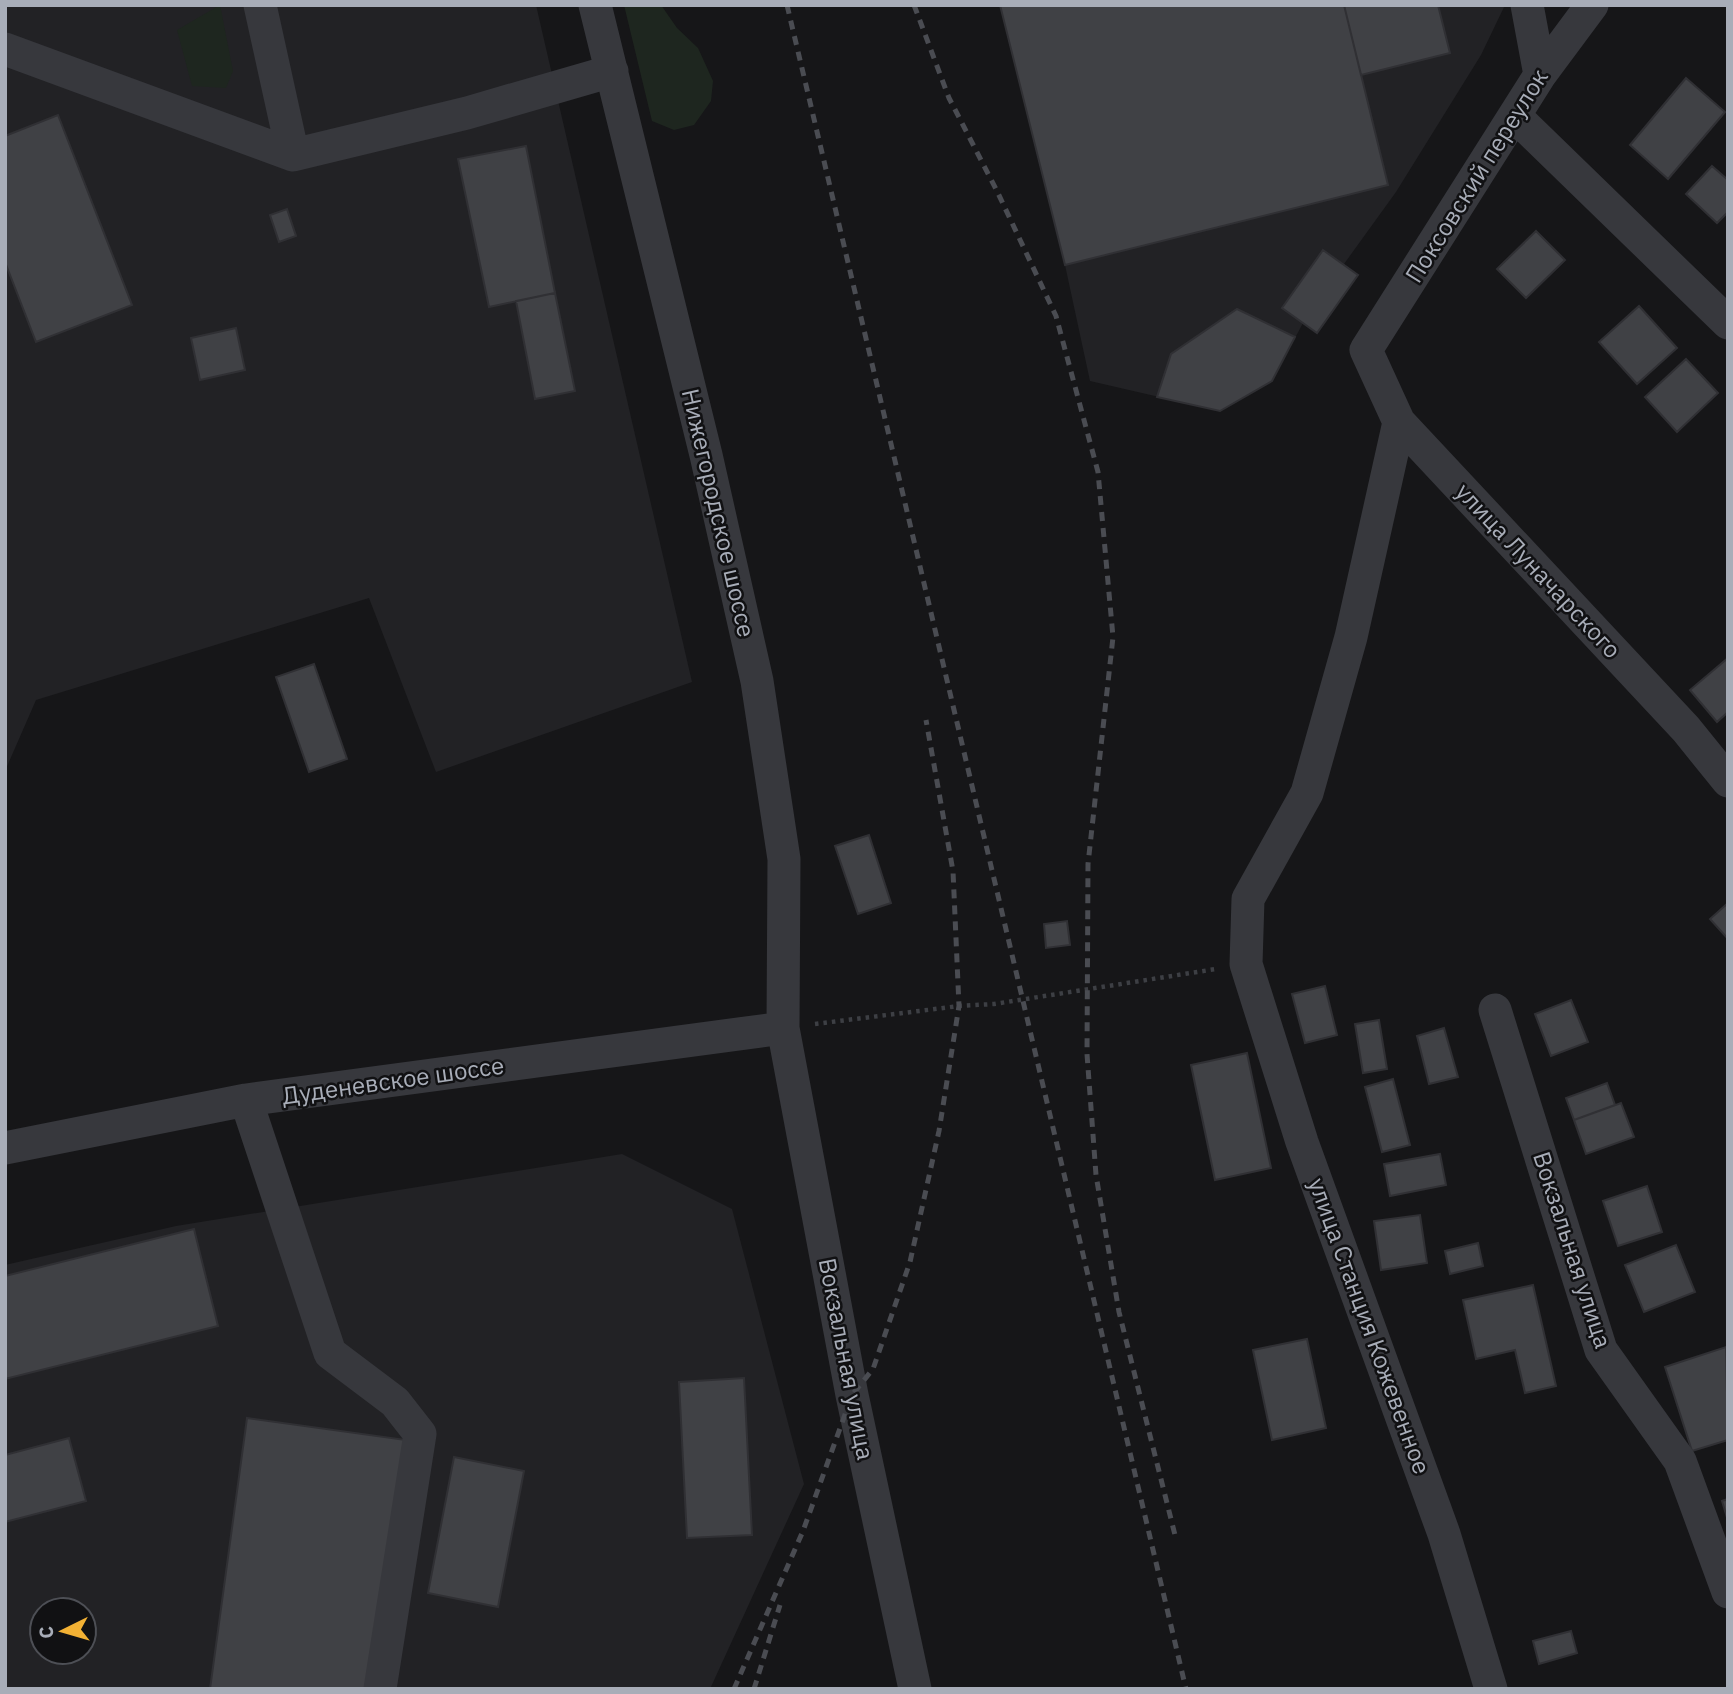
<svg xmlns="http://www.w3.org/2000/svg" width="1733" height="1694" viewBox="0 0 1733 1694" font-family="'IBM Plex Sans',sans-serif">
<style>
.built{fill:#222225;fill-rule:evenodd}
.green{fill:#1e261f}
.building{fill:#404145;stroke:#303034;stroke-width:2}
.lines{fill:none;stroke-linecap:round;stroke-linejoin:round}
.path{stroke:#3d3f44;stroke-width:4.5;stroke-dasharray:3.5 5;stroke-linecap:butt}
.minor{stroke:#37383d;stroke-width:33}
.rail{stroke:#4a4c52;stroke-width:5;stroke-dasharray:9 7;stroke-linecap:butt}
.labels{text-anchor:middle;stroke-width:5;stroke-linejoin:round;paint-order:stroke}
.street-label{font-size:24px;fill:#a8adb8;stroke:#111113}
</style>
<rect width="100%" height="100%" fill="#161618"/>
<path class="built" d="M5,5H536L692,682L436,772L369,598L36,700L5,771Z
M1000,5H1505L1481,55L1396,192L1344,264L1358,275L1317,333L1303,323L1272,381L1220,411L1090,381L1065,265Z
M622,1154L732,1209L804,1484L710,1689H5V1265L176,1226ZM42,1610H84V1652H42Z"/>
<path class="green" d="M220,5L233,71L226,88L192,86L177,30Z
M624,5H661L677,28L698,48L713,81L711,101L694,125L674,130L652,121Z"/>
<path class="building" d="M1000,5H1344L1388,185L1065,265Z
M1344,5H1438L1450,53L1361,75Z
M1686,78L1725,112L1668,179L1630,145Z
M58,115L132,305L36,342L5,262V136Z
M526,146L555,293L489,307L458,159Z
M1712,166L1728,180V212L1717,223L1686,194Z
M287,209L296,236L279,242L270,215Z
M1536,231L1565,260L1526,298L1497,269Z
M1323,250L1358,275L1317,333L1282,308Z
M555,293L575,391L535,399L516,301Z
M1639,306L1677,348L1637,384L1599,342Z
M1237,309L1295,337L1272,381L1220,411L1157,397L1171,354Z
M236,328L245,370L200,380L191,338Z
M1686,359L1718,393L1677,432L1645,397Z
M1728,658V712L1717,722L1690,690Z
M314,664L347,759L309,772L276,677Z
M869,835L891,903L858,914L835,846Z
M1728,903V939L1710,919Z
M1067,921L1070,945L1046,948L1044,924Z
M1325,986L1337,1035L1305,1043L1292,994Z
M1571,1000L1588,1042L1551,1056L1535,1014Z
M1379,1020L1387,1069L1363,1073L1355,1024Z
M1444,1028L1458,1077L1429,1084L1417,1036Z
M1247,1053L1271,1168L1215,1180L1191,1065Z
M1393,1079L1410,1145L1382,1152L1365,1087Z
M1607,1083L1615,1105L1574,1120L1566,1098Z
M1621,1103L1634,1137L1586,1154L1574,1120Z
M1440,1154L1446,1185L1390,1196L1384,1164Z
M1647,1186L1662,1232L1618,1246L1603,1201Z
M1420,1215L1427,1263L1381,1270L1374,1221Z
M194,1229L218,1326L5,1379V1276Z
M1478,1243L1483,1266L1450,1274L1445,1251Z
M1676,1245L1695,1292L1644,1312L1625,1265Z
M1533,1285L1556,1386L1525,1393L1515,1350L1476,1359L1463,1300Z
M1307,1339L1326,1428L1272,1440L1253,1350Z
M1726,1347L1728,1440L1692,1451L1665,1367Z
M744,1378L752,1535L687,1538L679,1382Z
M247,1418L406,1440L372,1689H210Z
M69,1438L86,1501L5,1522V1455Z
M454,1457L524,1471L498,1607L428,1593Z
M1728,1499V1521L1722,1501Z
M1571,1631L1577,1653L1539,1664L1533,1641Z"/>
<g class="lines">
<path class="path" d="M815,1024L959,1006L994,1004L1216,969"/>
<path class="minor" d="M260,5L293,155
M595,5L706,455L757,681L784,859L783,1028L852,1395L915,1689
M1527,5L1540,75
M1592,5L1540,75L1366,350L1399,422L1686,729L1728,781
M5,49L293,155L467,113L612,71
M1515,116L1728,323
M1399,422L1351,637L1307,793L1248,899L1246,964L1302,1142L1444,1534L1491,1689
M1495,1010L1601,1350L1680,1461L1728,1592
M246,1100L330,1353L395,1402L420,1434L380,1689
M5,1148L246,1100L783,1028"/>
<path class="rail" d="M787,5L1186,1689
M914,5L949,98L997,191L1056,316L1098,472L1113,637L1088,864L1087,1054L1096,1175L1119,1312L1175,1535
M734,1689L803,1531L852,1395L873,1369L910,1262L939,1131L959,1006L953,871L926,720
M754,1689L780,1605"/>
</g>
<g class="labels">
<g class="street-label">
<text transform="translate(1477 176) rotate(-58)" y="8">Поксовский переулок</text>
<text transform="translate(718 513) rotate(77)" y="8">Нижегородское шоссе</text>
<text transform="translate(1538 571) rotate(47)" y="8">улица Луначарского</text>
<text transform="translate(393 1081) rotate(-8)" y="8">Дуденевское шоссе</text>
<text transform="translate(1572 1250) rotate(72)" y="8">Вокзальная улица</text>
<text transform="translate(1369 1326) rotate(70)" y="8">улица Станция Кожевенное</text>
<text transform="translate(846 1359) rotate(79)" y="8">Вокзальная улица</text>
</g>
</g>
<rect width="1733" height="1694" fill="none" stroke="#a8adb8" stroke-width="14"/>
<g transform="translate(63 1631) rotate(265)"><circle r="33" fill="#111113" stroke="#4d4f55" stroke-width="2"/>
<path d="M0-5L12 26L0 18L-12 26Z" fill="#f2b134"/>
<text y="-10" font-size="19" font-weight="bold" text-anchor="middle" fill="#a8adb8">С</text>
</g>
</svg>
